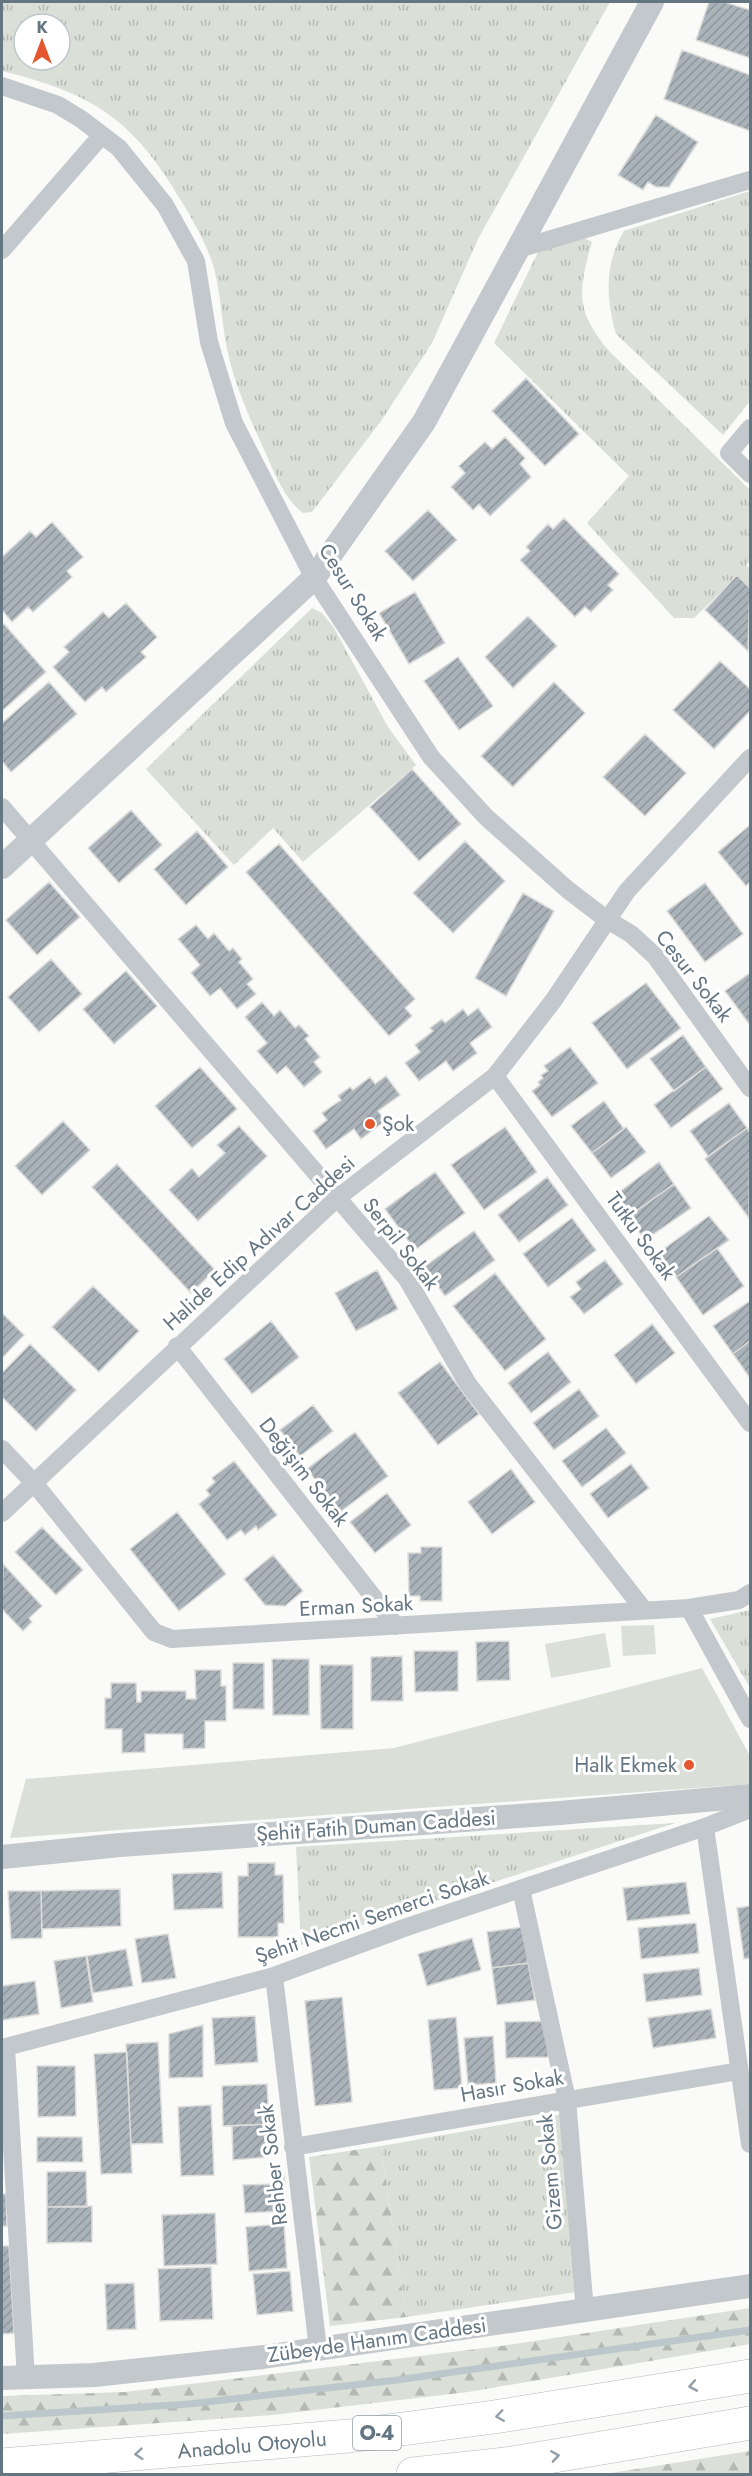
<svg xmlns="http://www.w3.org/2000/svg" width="752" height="2476" viewBox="0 0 752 2476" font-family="Jost,sans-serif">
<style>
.grass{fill:url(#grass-tufts);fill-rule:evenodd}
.forest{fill:url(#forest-firs)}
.park{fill:#dadfd7}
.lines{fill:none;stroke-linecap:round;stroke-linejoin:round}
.stream{stroke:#bbc7cb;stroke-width:7}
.building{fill:url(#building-hatch);stroke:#dcdcda;stroke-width:1.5}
.motorway-casing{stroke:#b4b9bd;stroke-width:34}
.minor{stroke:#c3c8cc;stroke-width:18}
.tertiary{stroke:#c3c8cc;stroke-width:24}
.motorway{stroke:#fff;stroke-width:33}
.oneway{stroke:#939fa8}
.poi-dot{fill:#e4572e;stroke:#fff;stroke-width:2}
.labels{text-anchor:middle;stroke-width:6;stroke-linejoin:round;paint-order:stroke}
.shield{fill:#fff;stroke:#939fa8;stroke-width:1.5}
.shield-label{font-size:20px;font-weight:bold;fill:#657683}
.street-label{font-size:21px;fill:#657683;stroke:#fff}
.poi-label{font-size:21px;fill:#657683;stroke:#fff;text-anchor:start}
</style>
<defs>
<pattern id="grass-tufts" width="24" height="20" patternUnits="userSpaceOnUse" patternTransform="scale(1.5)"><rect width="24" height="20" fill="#dadfd7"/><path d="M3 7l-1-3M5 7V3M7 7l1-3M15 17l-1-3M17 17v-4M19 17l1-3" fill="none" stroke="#b4b9b4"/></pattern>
<pattern id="forest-firs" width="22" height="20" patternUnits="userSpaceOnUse" patternTransform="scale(1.5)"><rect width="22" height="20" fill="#dadfd7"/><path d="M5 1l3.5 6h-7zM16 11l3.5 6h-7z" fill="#b4b9b4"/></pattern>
<pattern id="building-hatch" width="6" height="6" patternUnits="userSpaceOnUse" patternTransform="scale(1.5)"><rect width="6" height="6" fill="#aab3b9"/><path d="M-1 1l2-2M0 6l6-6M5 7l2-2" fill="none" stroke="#8e969c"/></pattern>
</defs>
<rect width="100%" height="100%" fill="#fafaf8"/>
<path class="grass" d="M2,2H610L478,239L432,343L381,421L312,512L303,513C282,497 272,466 261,443C247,412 234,382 227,349C222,324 221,298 215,272C209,248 195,224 182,202C133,119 94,94 2,71ZM24,24H60V60H24Z
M750,191V401L723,435L616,334C606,298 604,264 624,231Z
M584,238L592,242C578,292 575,310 609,351L750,490V561L746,565L750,570V585L749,587L737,576L694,618H674L587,523L629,476L494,343L538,252Z
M312,608L322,613L334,628L388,727L416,765L303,862L273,828L234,865L146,769Z
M750,1610V1688L710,1619Z
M675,1823L301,1945L296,1847Z
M568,2113L583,2291L406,2317L381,2146Z"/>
<path class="forest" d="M381,2146L406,2317L330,2326L309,2157Z
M750,2308V2344L468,2392L272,2415L2,2434V2396L125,2392L501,2346Z
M750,2451V2474H605Z"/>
<path class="park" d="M654,1625L656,1654L623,1656L621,1626Z
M605,1633L611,1667L551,1678L545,1644Z
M702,1668L750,1756V1784L10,1838L26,1779L394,1748Z"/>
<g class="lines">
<path class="stream" d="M2,2416L189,2404L397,2380L750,2330"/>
</g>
<path class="building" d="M709,2H724L750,10V58L696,40Z
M682,50L750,75V131L664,99Z
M656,115L698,142L669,187H656L648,182L643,190L618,175Z
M526,378L579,434L545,466L492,411Z
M505,437L525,458L520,464L531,477L490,516L479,504L473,510L451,487L465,473L459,466L485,442L492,449Z
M428,510L457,540L413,581L385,551Z
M564,518L619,574L608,585L613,590L591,612L585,607L575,617L520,560L530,551L526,547L548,524L553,529Z
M52,522L83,557L67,571L72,577L33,612L28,607L12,622L2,610V557L30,531L36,537Z
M737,575L749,587L750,585L748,651L705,610Z
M415,592L445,643L409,664L379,613Z
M126,603L157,637L141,652L146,657L106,692L102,687L85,702L53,667L69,652L64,647L103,612L109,618Z
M528,616L557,646L513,688L485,657Z
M4,624L46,672L2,711V626Z
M458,657L493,706L459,730L424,681Z
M720,661L750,689V711L714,749L673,710Z
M49,682L77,714L11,772L2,761V723Z
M554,682L585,713L513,787L481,756Z
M645,734L686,773L645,816L603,777Z
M412,769L461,824L419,861L370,807Z
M131,810L162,845L119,883L88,848Z
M750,825V882L746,886L718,852Z
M197,831L228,867L186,905L154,869Z
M465,841L505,881L453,933L413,893Z
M279,844L415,999L405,1008L412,1016L389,1036L246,872Z
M49,882L80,917L37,955L6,920Z
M705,883L743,934L705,962L667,911Z
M523,893L554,911L506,996L475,978Z
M196,925L208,939L214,933L229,951L233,948L242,959L239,962L253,979L247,984L256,994L237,1009L220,988L210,996L191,973L200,965L178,939Z
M51,959L82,994L39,1032L8,997Z
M126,971L157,1006L114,1044L83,1009Z
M750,973V1025L725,991Z
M646,983L681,1028L627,1069L592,1023Z
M262,1002L274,1016L280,1010L295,1028L299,1025L309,1036L305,1039L320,1057L314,1062L322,1072L304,1087L286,1066L277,1074L257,1051L267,1043L245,1017Z
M478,1008L492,1027L470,1043L477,1053L453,1071L446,1061L419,1081L405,1063L420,1052L415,1045L433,1031L430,1028L442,1019L445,1023L463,1009L468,1016Z
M683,1035L706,1067L674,1091L650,1059Z
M570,1047L598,1083L552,1117L532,1091L540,1085L538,1082L543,1078L541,1075L548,1071L544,1066Z
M200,1067L237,1109L192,1148L155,1106Z
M706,1067L723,1089L671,1128L654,1105Z
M386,1076L400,1095L378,1111L385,1121L361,1139L354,1129L326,1149L313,1131L327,1120L322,1113L341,1100L338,1096L350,1087L353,1090L370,1077L375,1084Z
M604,1101L624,1129L592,1153L571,1126Z
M729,1103L747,1128L708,1156L690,1131Z
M63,1121L90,1150L42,1195L15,1166Z
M239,1126L267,1156L198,1221L169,1190L192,1168L199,1177L225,1153L217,1145Z
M505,1127L537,1172L484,1210L451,1165Z
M626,1127L646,1152L611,1178L592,1153Z
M747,1128L750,1133L749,1218L705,1159Z
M659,1162L674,1184L628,1217L613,1197Z
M117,1164L215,1270L191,1293L92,1187Z
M435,1172L465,1213L415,1250L385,1209Z
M547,1177L568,1205L519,1242L498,1215Z
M674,1184L691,1208L645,1240L628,1217Z
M709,1216L729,1240L676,1277L658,1253Z
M572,1218L596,1250L548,1287L523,1254Z
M474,1231L495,1260L445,1296L424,1267Z
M717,1248L744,1286L703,1315L676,1277Z
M605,1260L623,1284L584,1314L570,1297L581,1289L576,1282Z
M377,1270L398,1309L356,1331L335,1293Z
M495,1273L546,1339L505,1371L453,1306Z
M93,1286L139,1331L99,1372L52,1327Z
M750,1301V1341L733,1354L713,1326Z
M2,1313L24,1335L2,1358Z
M271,1321L299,1357L252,1394L224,1359Z
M652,1324L675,1353L636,1384L614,1355Z
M750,1341V1378L733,1354Z
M30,1344L76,1390L36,1431L2,1397V1373Z
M548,1352L571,1382L531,1413L508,1383Z
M440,1362L479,1414L438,1445L398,1393Z
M579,1389L599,1416L554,1450L533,1423Z
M313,1405L333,1431L300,1456L280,1430Z
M606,1428L626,1453L582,1487L562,1461Z
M355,1432L388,1476L340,1512L307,1469Z
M234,1461L277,1515L258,1530L256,1526L245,1535L241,1530L227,1540L199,1504L210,1495L206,1490L215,1482L212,1478Z
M631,1464L649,1488L608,1518L590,1494Z
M511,1469L535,1502L492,1534L468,1502Z
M387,1493L411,1525L375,1553L350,1522Z
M177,1512L226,1574L179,1611L130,1549Z
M42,1527L83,1570L56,1595L15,1552Z
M421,1547H442V1601H420V1596H409L408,1553H421Z
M273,1555L303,1591L285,1606L265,1605L244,1579Z
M3,1564L42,1606L29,1618L32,1622L23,1631L2,1609Z
M509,1641L510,1680L477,1681L476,1642Z
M414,1651H458V1691L415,1692Z
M402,1656L403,1701H371V1657Z
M272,1659H309V1715H273Z
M233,1663H264V1709H233Z
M320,1665H353V1729H321Z
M195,1670H221V1686H226V1721H205V1748L183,1749V1734H145V1752L122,1753V1729H105V1698H111V1683H136L137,1702H141V1691H186V1699H196Z
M248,1863H275V1875H283L284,1923H278V1937H238V1876H248Z
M222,1872L223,1908L174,1910L172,1874Z
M686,1882L690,1914L627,1921L623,1888Z
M120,1889L121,1926L42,1929L41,1891Z
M8,1891H41L42,1938L11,1939Z
M750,1906V1958L744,1959L737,1908Z
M696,1923L699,1953L641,1959L638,1928Z
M523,1927L528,1963L492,1968L487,1932Z
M168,1934L176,1978L142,1983L135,1939Z
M472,1938L481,1970L427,1986L418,1954Z
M126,1949L133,1986L93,1993L87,1956Z
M86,1956L93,2002L61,2008L54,1961Z
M528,1963L535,2000L497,2005L492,1968Z
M699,1968L702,1995L646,2002L643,1974Z
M35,1981L39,2014L2,2020V1986Z
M342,1997L352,2102L315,2106L305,2001Z
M711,2009L716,2038L653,2048L648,2018Z
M255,2016L258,2062L215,2065L212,2018Z
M456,2017L462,2088L434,2090L428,2020Z
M548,2021V2057L506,2058L505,2022Z
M203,2025V2077L169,2078V2034Z
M493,2036L496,2083L468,2085L464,2038Z
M158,2042L163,2143L131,2144L126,2044Z
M127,2052L132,2173L101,2174L94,2054Z
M37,2066H75L76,2116L38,2117Z
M267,2084L269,2124L223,2126L222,2086Z
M211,2105L214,2175L181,2176L178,2107Z
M269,2124L268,2157L233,2160L232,2126Z
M37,2137H82L83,2162H37Z
M86,2171L87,2207H47V2172Z
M284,2174L287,2211L245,2213L243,2185L274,2184L273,2175Z
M2,2194H6L7,2226H2Z
M92,2206V2242L47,2243V2207Z
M215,2213L217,2264L164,2266L162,2215Z
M284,2224L287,2268L249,2271L246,2227Z
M2,2246H9L14,2333L2,2334Z
M211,2267L213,2319L160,2321L158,2269Z
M290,2271L293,2311L257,2315L253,2274Z
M134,2283L136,2329L107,2330L105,2284Z"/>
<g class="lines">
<defs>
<path id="motorway" d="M2,2465L349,2436L494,2417L750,2376
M413,2474L506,2464L750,2423"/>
</defs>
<use href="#motorway" class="motorway-casing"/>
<path class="minor" d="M2,86L58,105L81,119L119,148L165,205L196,261L209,342L234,423L314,578L431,757L486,817L568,890L606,919L631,934L655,956L750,1088
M2,250L102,135
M515,250L750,180
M750,428L729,453L750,474
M2,807L407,1279L468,1384L644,1610
M495,1076L750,1423
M177,1346L396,1626
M2,1449L34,1483L154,1632L172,1639L689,1608L739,1600L750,1593
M2,1513L336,1199L495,1076L553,1001L627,891L750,758
M689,1608L750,1719
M705,1827L750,2144
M521,1889L567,2100L585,2311
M274,1976L318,2349
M2,2048L274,1976L404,1928L705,1827L750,1809
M6,2048L26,2378
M293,2147L739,2071"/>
<path class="tertiary" d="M2,867L314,578L424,422L652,2
M2,1857L120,1845L560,1813L750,1796
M2,2378L94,2375L263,2357L750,2286"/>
<use href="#motorway" class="motorway"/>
</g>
<defs><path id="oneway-chevron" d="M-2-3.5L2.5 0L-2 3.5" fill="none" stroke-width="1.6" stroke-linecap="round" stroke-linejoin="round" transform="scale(1.5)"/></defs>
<g class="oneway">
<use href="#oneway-chevron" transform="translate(693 2386) rotate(170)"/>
<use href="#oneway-chevron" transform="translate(500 2416) rotate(172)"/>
<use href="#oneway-chevron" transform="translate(139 2454) rotate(175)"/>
<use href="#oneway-chevron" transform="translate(555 2456) rotate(-9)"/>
</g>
<g class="poi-dot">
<circle cx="370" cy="1124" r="6"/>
<circle cx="689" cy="1765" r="6"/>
</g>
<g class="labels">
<rect class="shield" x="353" y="2416" width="48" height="34" rx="4.5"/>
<g class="shield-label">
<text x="377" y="2440">O-4</text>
</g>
<g class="street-label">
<text transform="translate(353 592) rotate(58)" y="7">Cesur Sokak</text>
<text transform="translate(694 976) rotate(52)" y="7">Cesur Sokak</text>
<text transform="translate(641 1236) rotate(54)" y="7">Tutku Sokak</text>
<text transform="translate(259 1243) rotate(-42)" y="7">Halide Edip Adıvar Caddesi</text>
<text transform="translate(401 1244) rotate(52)" y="7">Serpil Sokak</text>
<text transform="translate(304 1472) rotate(52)" y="7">Değişim Sokak</text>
<text transform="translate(356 1606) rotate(-3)" y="7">Erman Sokak</text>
<text transform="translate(376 1826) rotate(-4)" y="7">Şehit Fatih Duman Caddesi</text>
<text transform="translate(372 1917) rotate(-19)" y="7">Şehit Necmi Semerci Sokak</text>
<text transform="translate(512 2086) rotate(-10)" y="7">Hasır Sokak</text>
<text transform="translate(273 2165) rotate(-97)" y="7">Rehber Sokak</text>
<text transform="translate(550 2172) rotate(-95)" y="7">Gizem Sokak</text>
<text transform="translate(377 2340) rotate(-8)" y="7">Zübeyde Hanım Caddesi</text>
<text transform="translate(252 2445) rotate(-5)" y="7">Anadolu Otoyolu</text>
</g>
<g class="poi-label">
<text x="382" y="1131">Şok</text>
<text x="677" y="1772" text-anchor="end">Halk Ekmek</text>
</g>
</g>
<rect width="752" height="2476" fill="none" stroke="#657683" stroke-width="6"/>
<g transform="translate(42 42)"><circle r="28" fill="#ffffff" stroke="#c1c8cd" stroke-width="1.5"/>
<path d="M0-4.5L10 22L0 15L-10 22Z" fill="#e4572e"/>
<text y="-9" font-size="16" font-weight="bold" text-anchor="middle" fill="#657683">K</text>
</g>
</svg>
